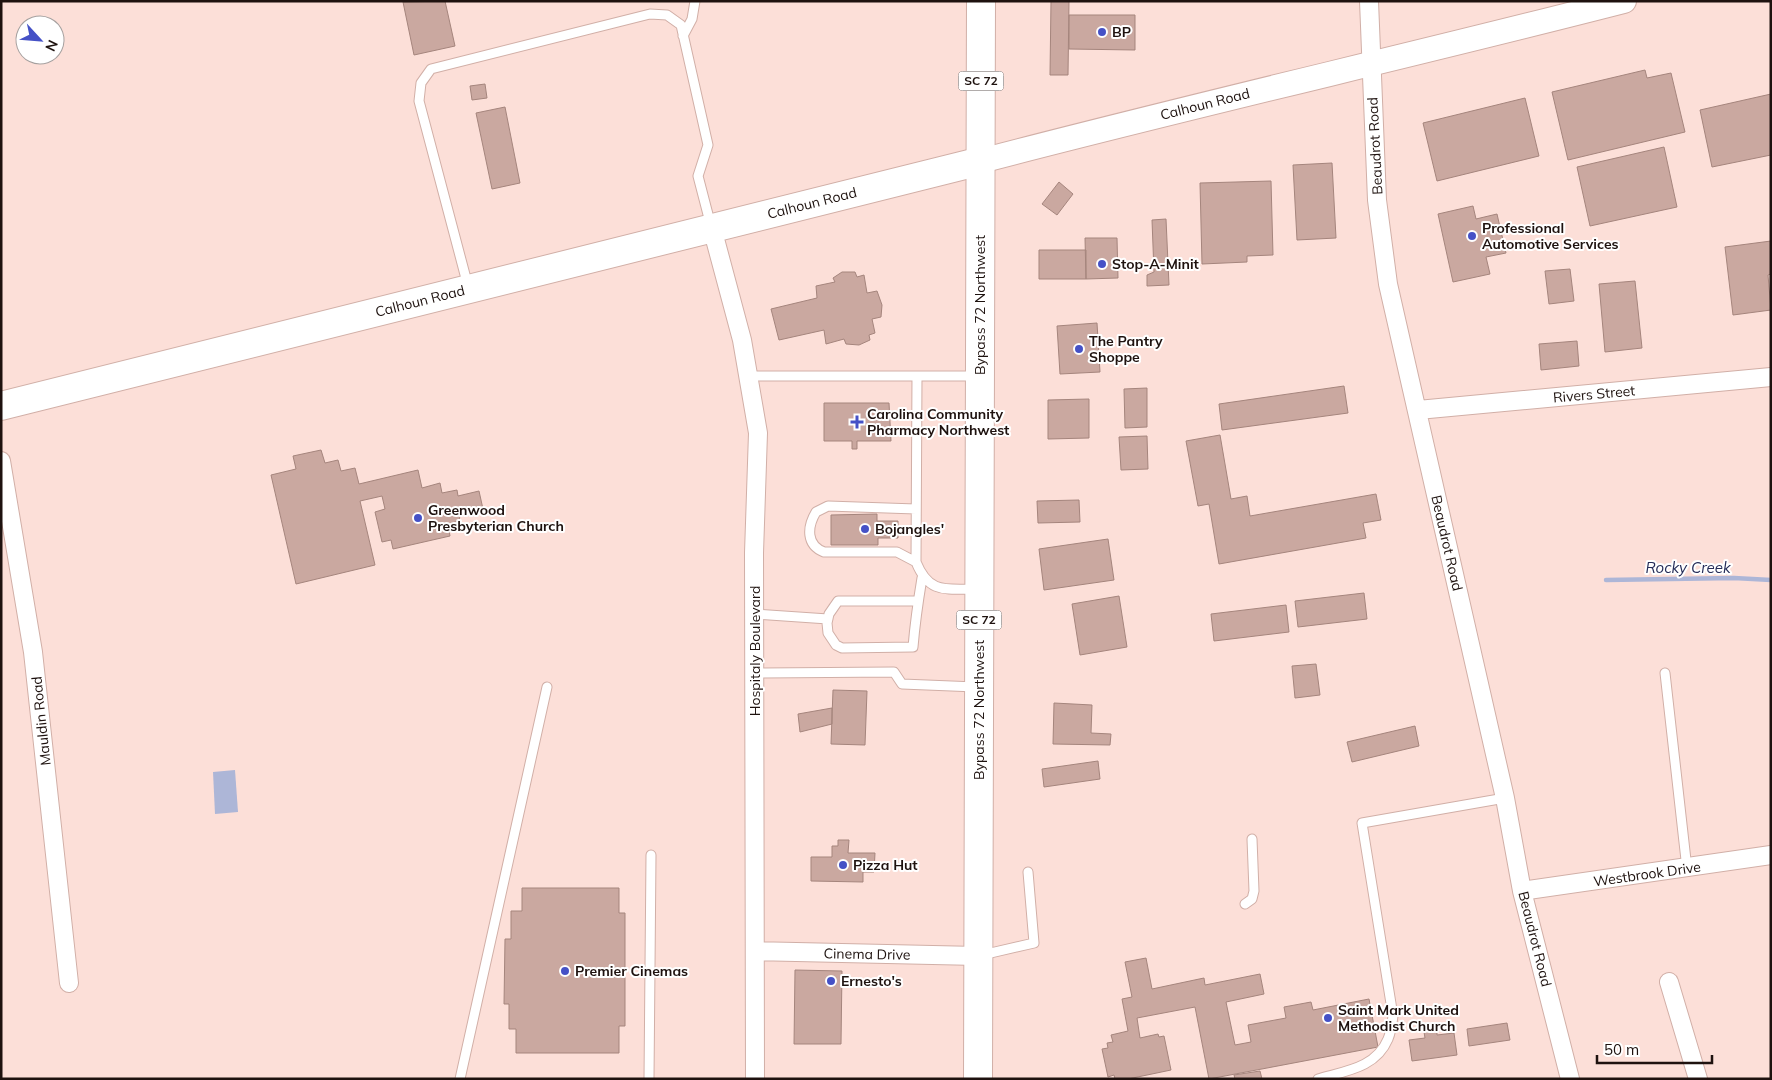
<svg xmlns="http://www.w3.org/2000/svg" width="1772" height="1080" viewBox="0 0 1772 1080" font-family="Mulish,sans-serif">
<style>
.water{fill:#adb6d7}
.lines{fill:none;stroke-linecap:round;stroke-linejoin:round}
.stream{stroke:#adb6d7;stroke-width:4.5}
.building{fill:#caa8a0;stroke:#a5857d}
.service-casing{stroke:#d1afa7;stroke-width:11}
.minor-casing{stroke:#d1afa7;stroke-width:20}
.secondary-casing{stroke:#d1afa7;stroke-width:26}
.primary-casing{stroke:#d1afa7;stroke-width:30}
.trunk-casing{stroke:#d1afa7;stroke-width:30}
.service{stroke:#fff;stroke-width:9}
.minor{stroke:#fff;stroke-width:18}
.secondary{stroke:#fff;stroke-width:24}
.primary{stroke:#fff;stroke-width:28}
.trunk{stroke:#fff;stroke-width:28}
.poi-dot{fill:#4551c6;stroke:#fff;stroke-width:2}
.labels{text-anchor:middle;stroke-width:4;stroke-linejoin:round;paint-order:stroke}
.shield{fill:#fff;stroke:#625957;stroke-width:1}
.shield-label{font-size:12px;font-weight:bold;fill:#1e120f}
.poi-label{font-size:14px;font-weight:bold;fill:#1e120f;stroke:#fff;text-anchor:start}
.street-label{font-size:14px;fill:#1e120f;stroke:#fff}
.water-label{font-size:15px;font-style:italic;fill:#252c58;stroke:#fff}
</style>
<rect width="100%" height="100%" fill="#fcdfd8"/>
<path class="water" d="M235,770L238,812L215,814L213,772Z"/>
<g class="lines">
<path class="stream" d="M1606,580L1734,578L1771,580"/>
</g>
<path class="building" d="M445,1L455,46L414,55L403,2Z
M1051,1H1069L1068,75H1050Z
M1069,15H1135V50L1069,49Z
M1645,70L1647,78L1671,73L1685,132L1568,160L1552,92Z
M485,84L487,98L472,100L470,86Z
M1771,94V155L1712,167L1700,110Z
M1525,98L1539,156L1437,181L1423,123Z
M505,107L520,183L492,189L476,113Z
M1664,147L1677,207L1590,226L1577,167Z
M1332,163L1336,238L1297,240L1293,165Z
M1271,181L1273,255L1247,256V262L1202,264L1200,183Z
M1059,182L1073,194L1057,215L1042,204Z
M1473,206L1476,219L1497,214L1506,253L1486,257L1490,274L1453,282L1438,214Z
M1166,219L1169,285L1147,286V275L1154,272L1152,220Z
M1085,238H1117L1118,278L1086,279Z
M1771,241V274L1768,275L1771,310L1733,315L1725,247Z
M1039,250H1086V279H1039Z
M1570,269L1574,301L1549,304L1545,271Z
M842,272H855L857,277L864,275L867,293L877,291L882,305L881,317L872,319L875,333L869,335L870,340L859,345L846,344L844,339L826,344L824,330L779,340L771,309L817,298L816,286L835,282L833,278Z
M1635,281L1642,348L1605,352L1599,284Z
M1097,323L1100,372L1060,374L1057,326Z
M1577,341L1579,366L1541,370L1539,344Z
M1344,386L1348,413L1222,430L1219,404Z
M1147,388V427L1125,428L1124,389Z
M1089,399V438L1048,439V400Z
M824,403H889L891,441H857V449H852V441H824Z
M1220,435L1231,499L1247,496L1250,516L1376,494L1381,520L1363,523L1366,538L1219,564L1209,504L1198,506L1186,441Z
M1147,436L1148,469L1121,470L1119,437Z
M321,450L325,463L338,460L341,471L355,468L359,484L418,470L422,488L440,483L442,493L457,490L458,496L479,491L483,509L460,515L459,521L448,524L450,536L393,549L391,540L382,542L375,512L385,509L382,496L360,501L375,565L296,584L271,475L296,469L293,456Z
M1079,500L1080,522L1038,523L1037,501Z
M877,514V521H898V538H878V545H831V515Z
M1108,539L1114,580L1044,590L1039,549Z
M1364,593L1367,619L1298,627L1295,601Z
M1119,596L1127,647L1080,655L1072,604Z
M1286,605L1289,632L1214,641L1211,614Z
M1316,664L1320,695L1295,698L1292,666Z
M833,690L867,691L865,745L831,744Z
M1054,703L1092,705L1091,733L1111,734L1110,745L1053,744Z
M832,708V724L800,732L798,714Z
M1415,726L1419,746L1352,762L1347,742Z
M1098,761L1100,779L1044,787L1042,769Z
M838,840H849L848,853H875L874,872H863V882L811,881V857H832V846H838Z
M522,888H619V913H625V1026H619V1053H516V1029H509V1004H504L505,939H511V911H522Z
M1146,958L1152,989L1204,978L1205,985L1260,974L1264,994L1226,1002L1235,1045L1251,1042L1248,1025L1286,1018L1284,1007L1311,1002L1313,1010L1369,999L1378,1047L1209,1079L1195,1007L1137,1018L1140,1038L1158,1034L1159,1037L1164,1036L1171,1070L1128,1079H1115L1114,1075L1108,1077L1102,1049L1108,1048L1107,1043L1113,1042L1111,1035L1128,1031L1122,999L1132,997L1125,962Z
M795,970L842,971L841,1044H794Z
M1507,1023L1510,1040L1469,1046L1467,1029Z
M1437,1030V1035L1454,1033L1457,1055L1412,1061L1409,1040L1425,1038L1424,1032Z
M1260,1071L1262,1079H1235L1234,1075Z"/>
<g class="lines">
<defs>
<path id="service" d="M683,36L692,19L695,1
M468,286L419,101L421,83L431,69L650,14L667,15L681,25L708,145L698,176L711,226
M749,376H976
M917,376L916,562C929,594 945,589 976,589
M916,509L828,506L816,512C807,527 806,545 824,552H897L916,562
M918,601H838L829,614L827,623L828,633L836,645L842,648L913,647C915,623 918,602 922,578
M755,614L828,619
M755,673L894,672L902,684L976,687
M1665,673L1687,869
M1245,904L1252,899L1254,891L1252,839
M982,955L1034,943L1028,872
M460,1079L547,687
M649,1079L651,855
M1318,1079C1345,1071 1376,1068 1388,1039C1391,1032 1392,1024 1393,1016L1362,823L1505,798"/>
<path id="minor" d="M1369,1L1377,200L1388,284L1505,798L1522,891L1570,1079
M712,228L742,340L758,433L754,553L755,1079
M1418,410L1771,377
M1,461L33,652L69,983
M1522,891L1771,855
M755,951L978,956
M1669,982L1698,1079"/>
<path id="secondary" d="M981,161C1194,105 1410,56 1624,1"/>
<path id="primary" d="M1,406L981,161"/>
<path id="trunk" d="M978,1079L981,1"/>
</defs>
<use href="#service" class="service-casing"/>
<use href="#minor" class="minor-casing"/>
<use href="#secondary" class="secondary-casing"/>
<use href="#primary" class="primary-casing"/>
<use href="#trunk" class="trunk-casing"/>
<use href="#service" class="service"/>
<use href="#minor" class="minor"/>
<use href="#secondary" class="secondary"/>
<use href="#primary" class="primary"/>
<use href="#trunk" class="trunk"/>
</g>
<g class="poi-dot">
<circle cx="1102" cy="32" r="5"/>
<circle cx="1472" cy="236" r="5"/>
<circle cx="1102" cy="264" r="5"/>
<circle cx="1079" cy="349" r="5"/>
<path d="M854.5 414.5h5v5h5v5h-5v5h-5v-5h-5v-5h5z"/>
<circle cx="418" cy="518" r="5"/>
<circle cx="865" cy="529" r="5"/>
<circle cx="843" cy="865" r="5"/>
<circle cx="565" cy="971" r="5"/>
<circle cx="831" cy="981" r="5"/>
<circle cx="1328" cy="1018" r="5"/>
</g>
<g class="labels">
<g class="shield">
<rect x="958.5" y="71.5" width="45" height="19" rx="4"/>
<rect x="956.5" y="610.5" width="45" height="19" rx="4"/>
</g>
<g class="shield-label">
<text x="981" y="85">SC 72</text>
<text x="979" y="624">SC 72</text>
</g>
<g class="poi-label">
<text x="1112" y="37">BP</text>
<text x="1482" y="233">Professional<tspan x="1482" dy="16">Automotive Services</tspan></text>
<text x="1112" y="269">Stop-A-Minit</text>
<text x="1089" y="346">The Pantry<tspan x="1089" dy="16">Shoppe</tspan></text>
<text x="867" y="419">Carolina Community<tspan x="867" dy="16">Pharmacy Northwest</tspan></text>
<text x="428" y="515">Greenwood<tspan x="428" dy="16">Presbyterian Church</tspan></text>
<text x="875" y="534">Bojangles'</text>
<text x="853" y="870">Pizza Hut</text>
<text x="575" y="976">Premier Cinemas</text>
<text x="841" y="986">Ernesto's</text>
<text x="1338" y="1015">Saint Mark United<tspan x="1338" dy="16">Methodist Church</tspan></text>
</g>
<g class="street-label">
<text transform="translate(1205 104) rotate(-14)" y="5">Calhoun Road</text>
<text transform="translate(1375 146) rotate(-93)" y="5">Beaudrot Road</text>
<text transform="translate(812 203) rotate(-14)" y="5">Calhoun Road</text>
<text transform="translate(420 301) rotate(-14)" y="5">Calhoun Road</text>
<text transform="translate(980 305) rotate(-90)" y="5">Bypass 72 Northwest</text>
<text transform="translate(1594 394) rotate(-5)" y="5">Rivers Street</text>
<text transform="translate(1447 543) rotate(77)" y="5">Beaudrot Road</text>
<text transform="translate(755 651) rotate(-90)" y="5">Hospitaly Boulevard</text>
<text transform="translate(979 710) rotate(-90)" y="5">Bypass 72 Northwest</text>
<text transform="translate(41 721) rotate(-96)" y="5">Mauldin Road</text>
<text transform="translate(1647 874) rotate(-8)" y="5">Westbrook Drive</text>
<text transform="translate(1535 939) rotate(76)" y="5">Beaudrot Road</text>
<text transform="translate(867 954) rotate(1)" y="5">Cinema Drive</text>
</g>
<g class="water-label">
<text x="1688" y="573">Rocky Creek</text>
</g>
</g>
<rect width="1772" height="1080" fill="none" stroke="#1e120f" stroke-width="5"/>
<g transform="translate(40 40) rotate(116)"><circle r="24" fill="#ffffff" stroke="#a5a09f"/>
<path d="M0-4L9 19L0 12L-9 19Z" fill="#4551c6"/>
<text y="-8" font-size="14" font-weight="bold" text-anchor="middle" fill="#1e120f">N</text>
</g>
<path d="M1597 1055v8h115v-8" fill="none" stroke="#1e120f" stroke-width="2.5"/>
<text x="1604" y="1055" font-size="15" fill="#1e120f" stroke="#ffffff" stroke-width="4" paint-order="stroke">50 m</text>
</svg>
